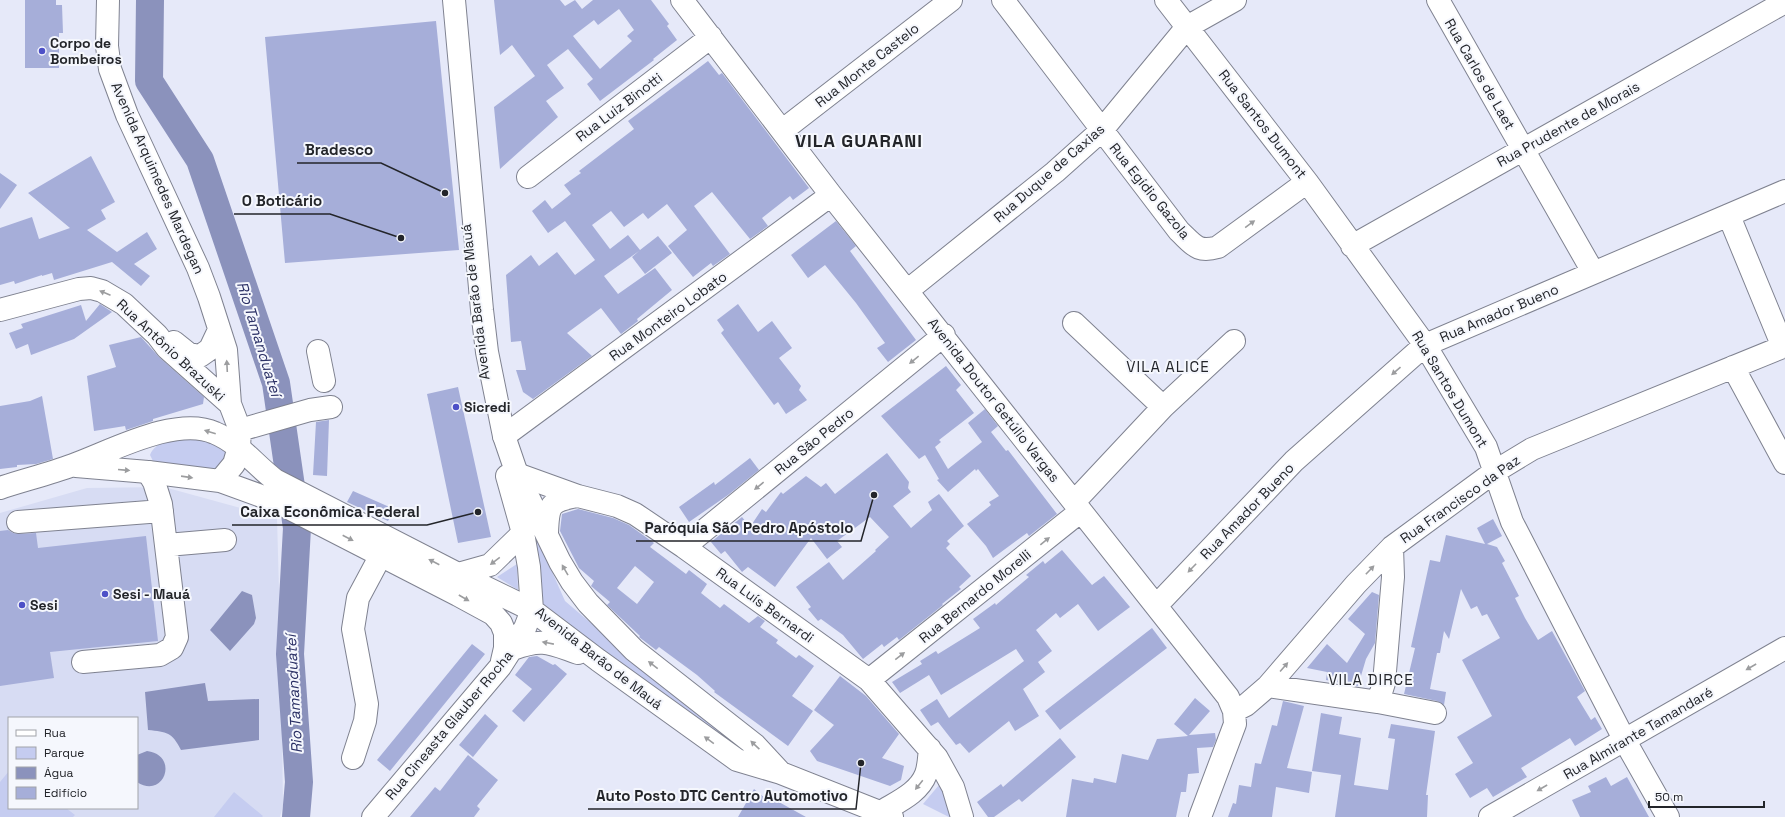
<svg xmlns="http://www.w3.org/2000/svg" width="1785" height="817" viewBox="0 0 1785 817" font-family="'Space Grotesk',sans-serif">
<style>
.built{fill:#d7dcf3;fill-rule:evenodd}
.green{fill:#c5ccf0}
.water{fill:#8b92bc}
.lines{fill:none;stroke-linecap:round;stroke-linejoin:round}
.river{stroke:#8b92bc;stroke-width:28}
.building{fill:#a6aed9;fill-rule:evenodd}
.minor-casing{stroke:#7f8290;stroke-width:24}
.major-casing{stroke:#7f8290;stroke-width:24}
.minor{stroke:#fff;stroke-width:22}
.major{stroke:#fff;stroke-width:22}
.oneway{fill:#9c9d9f}
.poi-dot{fill:#4d50c7;stroke:#f5f7fd;stroke-width:1.5}
.labels{text-anchor:middle;stroke-width:4;stroke-linejoin:round;paint-order:stroke}
.poi-label{font-size:14px;font-weight:bold;fill:#23252a;stroke:#f5f7fd;text-anchor:start}
.street-label{font-size:14px;fill:#23252a;stroke:#f5f7fd}
.water-label{font-size:15px;font-style:italic;fill:#2b3065;stroke:#f5f7fd}
.neighbourhood-label{font-size:15px;letter-spacing:1px;fill:#23252a;stroke:#f5f7fd}
.district-label{font-size:18px;font-weight:bold;letter-spacing:1px;fill:#23252a;stroke:#f5f7fd}
.leader{fill:none;stroke:#23252a;stroke-width:1.5}
.callout-dot{fill:#23252a;stroke:#f5f7fd;stroke-width:1.5}
.callout-label{font-size:15px;text-anchor:middle;font-weight:bold;fill:#23252a;stroke:#f5f7fd;stroke-width:4;stroke-linejoin:round;paint-order:stroke}
</style>
<rect width="100%" height="100%" fill="#e6e9f9"/>
<path class="built" d="M164,487L277,518L281,661L283,805L280,817H0V513L87,488ZM9,718H137V808H9Z"/>
<path class="green" d="M189,437L219,442L229,454L213,474L154,463L150,455C156,440 175,439 189,437Z
M534,531L565,601L732,743L538,610Z
M517,564L518,590L497,577Z
M9,771V808H66L75,815L73,817H0V782Z
M939,785L950,806L953,817H949L923,804Z
M234,792L263,816L262,817H214Z"/>
<path class="water" d="M242,591L252,595L256,618L254,624L230,651L210,630Z
M205,683L208,701L259,699V740L181,750C172,732 167,732 148,730L145,692Z
M147,751C180,755 164,800 137,782V755Z"/>
<g class="lines">
<path class="river" d="M150,0L149,81L200,160L276,383L297,528L290,654L299,782L296,817"/>
</g>
<path class="building" d="M25,0H56V5H62L63,33H59V68H25Z
M494,0H560L565,6L575,0L582,9L593,0H651L669,24L667,26L677,40L653,59L654,60L600,101L587,84L593,79L568,49L547,65L564,88L546,101L558,117L500,169L494,107L535,76L512,45L500,55ZM619,9L634,30L627,36L632,41L600,69L573,36L594,20L598,25Z
M436,21L459,250L285,263L265,37Z
M708,61L719,75L722,73L809,188L793,200L790,196L762,218L768,226L750,239L712,192L694,206L730,254L713,266L711,263L693,277L668,246L687,230L667,204L648,219L643,213L624,227L611,211L592,225L610,249L628,235L640,250L658,236L672,253L645,274L632,257L639,251L604,276L618,294L655,268L672,290L637,319L638,321L621,334L601,308L567,333L592,356L533,399L523,392L516,370H526L521,341L511,342L506,275L531,255L539,266L557,252L575,275L595,260L565,221L548,233L532,211L545,200L552,209L571,194L564,185L581,173L579,171L634,129L628,121Z
M91,156L115,202L101,210L106,219L87,230L117,252L147,232L157,249L134,264L150,276L141,286L112,262L54,280L52,273L42,276V275L15,284L14,281L0,285V228L32,217L39,239L70,228L28,193Z
M0,173L17,185L0,209Z
M836,221L856,246L850,251L916,340L888,362L877,348L885,343L856,303L825,265L808,278L791,255Z
M100,304L112,312L74,339L31,355L28,344L16,349L9,333L23,328L21,324L81,305L86,321Z
M738,304L758,332L772,321L792,348L779,358L801,386L799,390L807,400L786,414L778,402L774,405L721,333L724,330L717,320Z
M141,337L159,357L204,397L203,404L153,419V421L126,430L125,426L94,431L87,376L116,367L109,345Z
M946,366L961,385L956,390L974,413L939,440L941,442L935,447L948,469L982,442L968,423L985,409L998,426L991,432L1006,451L1008,450L1057,514L1029,536L1027,533L993,558L986,546L967,524L991,505L989,502L999,496L978,469L976,471L975,469L948,492L937,480L939,479L925,455L919,459L881,416Z
M458,387L491,537L458,543L427,394Z
M42,396L53,459L36,464L17,465V467L0,469V406L30,401Z
M329,420L327,476L313,475L316,422Z
M887,453L909,482L908,488L911,492L893,506L911,528L932,510L928,502L939,494L964,526L947,541L950,544L946,548L971,576L959,587L961,589L942,604L943,605L899,640L897,637L884,647L882,644L863,659L843,635L821,619L818,621L808,609L811,607L796,587L829,562L843,580L876,551L875,550L889,537L870,517L837,541L842,547L827,559L811,538L775,587L748,567L742,572L725,551L721,554L711,542L742,517L750,527L762,509L766,512L781,492L783,494L806,476L821,487L826,483L835,494Z
M750,458L759,470L728,495L689,522L679,507L714,482L715,485Z
M353,491L394,509L388,521L347,502Z
M578,509L613,518L629,525L654,543L650,547L686,574L689,570L707,584L701,593L720,608L724,604L749,623L758,616L765,621L760,627L778,640L776,643L796,658L799,655L814,666L792,696L813,711L788,746L714,692L715,691L697,675L659,647L656,650L639,637L640,636L607,605L610,602L591,586L594,581L579,568L560,531L562,514ZM635,566L654,582L637,604L617,588Z
M1493,519L1502,536L1487,544L1497,547L1505,561L1502,563L1519,596L1515,598L1525,618L1538,640L1552,631L1585,691L1577,697L1591,720L1595,717L1602,729L1575,746L1570,738L1521,768L1527,777L1493,797L1487,788L1470,798L1455,774L1473,763L1457,737L1492,716L1462,660L1500,638L1487,614L1482,616L1477,606L1471,609L1461,589L1449,639L1444,631L1440,653H1437L1430,689L1446,692L1444,705L1437,701L1404,694L1415,648L1411,647L1430,560L1440,562L1446,535L1485,544L1477,528Z
M8,530L13,533L19,534L36,533L38,548L146,536L158,641L50,652L54,678L0,686V531Z
M1062,550L1092,585L1104,576L1130,607L1098,631L1078,604L1060,618L1056,613L1036,630L1052,651L1038,662L1045,672L1023,689L1039,716L1015,731L1009,721L969,753L960,743L956,745L938,722L931,726L920,710L937,699L949,718L1024,661L1016,649L941,695L929,675L900,693L892,682L922,664L920,661L936,651L938,654L980,628L973,619L995,603L996,605L1029,577L1026,575L1043,561L1045,564Z
M1372,592L1379,595L1375,643L1366,659L1358,686L1326,680L1327,672L1307,668L1327,644L1347,663L1365,634L1348,619Z
M1152,628L1167,648L1060,730L1045,711Z
M472,644L485,654L390,771L377,760Z
M537,656L553,665L555,664L567,674L524,722L512,711L532,689L515,675L529,657Z
M840,676L866,696L899,734L882,758L904,766L901,780L890,786L817,761L810,751L834,725L814,710Z
M1195,698L1210,711L1189,735L1215,733L1216,740L1213,747L1197,748L1199,773L1188,774L1186,792H1181L1176,817H1066L1072,779L1093,783L1094,778L1116,783L1122,754L1148,760L1157,739L1188,736L1174,724Z
M1283,701L1304,706L1287,768L1312,772L1309,793L1276,787L1272,817H1228L1233,803L1236,804L1239,785L1251,787L1255,763L1261,764L1272,725L1277,726Z
M1321,713L1342,717L1339,734L1361,738L1354,785L1388,790L1395,739L1388,738L1391,724L1435,731L1426,795H1428L1427,817H1335L1341,775L1312,771Z
M485,714L498,726L473,757L459,745Z
M1060,738L1076,757L1022,802L1019,799L994,817H988L977,802L1001,784L1003,787Z
M468,755L498,780L477,806L480,809L474,817H410L435,787L440,791Z
M1606,777L1611,786L1627,777L1649,817H1580L1572,800L1591,792L1588,786Z
M754,789L765,798L768,796L806,817H738Z"/>
<g class="lines">
<defs>
<path id="minor" d="M108,0L107,46L110,69L127,115L198,268L209,297L226,350L230,404
M682,0L831,195L1228,697L1234,711L1235,724L1200,817
M1003,0L1179,231C1194,245 1197,253 1218,247L1307,182
M1166,0L1307,182L1425,345L1486,447L1512,522L1625,741L1668,817
M1438,0L1593,272
M783,130L951,0
M528,177L711,37
M1729,216L1783,347
M1352,246L1785,2
M907,291L1055,172L1102,130L1187,27L1235,0
M0,310L79,289L91,288L102,291L124,304L157,335L167,348L230,404L240,430L239,447
M1074,323L1163,407
M174,342L189,354L200,356L210,349L219,330
M318,351L324,381
M1733,367L1785,463
M240,430L310,410L331,407
M504,436L831,195
M517,474L578,496L617,506L635,514L684,547L869,680L937,758L953,787L962,817
M1074,502L1163,407L1234,341
M18,522L162,511
M547,533C548,505 549,501 578,496
M167,545L225,540
M684,547L944,335
M1157,605L1294,461L1425,345L1785,191
M83,662L160,655L172,648L177,637L161,504L154,482L148,472
M869,680L1081,511
M1268,686L1378,702L1435,713
M1378,702L1384,683L1393,577L1392,547
M1234,711L1246,705L1268,686L1356,584L1392,547L1494,472L1532,449L1785,346
M353,758L365,721L367,704L353,629L358,598L381,555
M881,812C897,802 919,793 926,774C929,766 929,756 930,749"/>
<path id="major" d="M454,0L482,310L487,352L504,436L517,474L560,562L572,582L588,603L634,650L755,745L781,773
M76,466L148,472L220,481L275,501L458,595L493,614L501,623L505,633V648L502,661
M220,481L234,464L239,447
M0,488C24,480 49,474 73,465C110,452 176,415 215,433C239,443 254,464 275,480L458,574L532,610L598,660L737,760L781,773L892,817
M458,574L490,565L523,533
M513,649C543,638 549,643 578,653
M373,817L500,667L525,628L532,610L529,567L523,533L507,476
M1490,817L1785,648"/>
</defs>
<use href="#minor" class="minor-casing"/>
<use href="#major" class="major-casing"/>
<use href="#minor" class="minor"/>
<use href="#major" class="major"/>
</g>
<defs><path id="oneway-solid" d="M-6-.8H1V-3.2L6.5 0L1 3.2V.8H-6Z"/></defs>
<g class="oneway">
<use href="#oneway-solid" transform="translate(1250 224) rotate(-36)"/>
<use href="#oneway-solid" transform="translate(105 293) rotate(-157)"/>
<use href="#oneway-solid" transform="translate(914 360) rotate(141)"/>
<use href="#oneway-solid" transform="translate(227 366) rotate(-93)"/>
<use href="#oneway-solid" transform="translate(1396 371) rotate(139)"/>
<use href="#oneway-solid" transform="translate(210 432) rotate(-163)"/>
<use href="#oneway-solid" transform="translate(124 470) rotate(5)"/>
<use href="#oneway-solid" transform="translate(187 477) rotate(8)"/>
<use href="#oneway-solid" transform="translate(759 486) rotate(141)"/>
<use href="#oneway-solid" transform="translate(348 538) rotate(27)"/>
<use href="#oneway-solid" transform="translate(1045 541) rotate(-39)"/>
<use href="#oneway-solid" transform="translate(495 561) rotate(143)"/>
<use href="#oneway-solid" transform="translate(434 562) rotate(-153)"/>
<use href="#oneway-solid" transform="translate(1192 568) rotate(134)"/>
<use href="#oneway-solid" transform="translate(565 570) rotate(-120)"/>
<use href="#oneway-solid" transform="translate(1370 570) rotate(-46)"/>
<use href="#oneway-solid" transform="translate(464 598) rotate(30)"/>
<use href="#oneway-solid" transform="translate(548 643) rotate(-169)"/>
<use href="#oneway-solid" transform="translate(900 656) rotate(-38)"/>
<use href="#oneway-solid" transform="translate(653 665) rotate(-142)"/>
<use href="#oneway-solid" transform="translate(1284 667) rotate(-49)"/>
<use href="#oneway-solid" transform="translate(1751 667) rotate(150)"/>
<use href="#oneway-solid" transform="translate(709 740) rotate(-144)"/>
<use href="#oneway-solid" transform="translate(755 745) rotate(-137)"/>
<use href="#oneway-solid" transform="translate(919 785) rotate(129)"/>
<use href="#oneway-solid" transform="translate(1542 788) rotate(150)"/>
</g>
<g class="poi-dot">
<circle cx="42" cy="51" r="4"/>
<circle cx="456" cy="407" r="4"/>
<circle cx="105" cy="594" r="4"/>
<circle cx="22" cy="605" r="4"/>
</g>
<g class="labels">
<g class="poi-label">
<text x="50" y="48">Corpo de<tspan x="50" dy="16">Bombeiros</tspan></text>
<text x="464" y="412">Sicredi</text>
<text x="113" y="599">Sesi - Mauá</text>
<text x="30" y="610">Sesi</text>
</g>
<g class="street-label">
<text transform="translate(867 65) rotate(-38)" y="5">Rua Monte Castelo</text>
<text transform="translate(1480 74) rotate(60)" y="5">Rua Carlos de Laet</text>
<text transform="translate(619 107) rotate(-37)" y="5">Rua Luiz Binotti</text>
<text transform="translate(1263 124) rotate(52)" y="5">Rua Santos Dumont</text>
<text transform="translate(1568 124) rotate(-29)" y="5">Rua Prudente de Morais</text>
<text transform="translate(1049 173) rotate(-41)" y="5">Rua Duque de Caxias</text>
<text transform="translate(158 178) rotate(66)" y="5">Avenida Arquimedes Mardegan</text>
<text transform="translate(1150 191) rotate(51)" y="5">Rua Egídio Gazola</text>
<text transform="translate(475 302) rotate(-97)" y="5">Avenida Barão de Mauá</text>
<text transform="translate(1499 313) rotate(-23)" y="5">Rua Amador Bueno</text>
<text transform="translate(668 316) rotate(-36)" y="5">Rua Monteiro Lobato</text>
<text transform="translate(171 350) rotate(43)" y="5">Rua Antônio Brazuski</text>
<text transform="translate(1450 389) rotate(59)" y="5">Rua Santos Dumont</text>
<text transform="translate(994 400) rotate(52)" y="5">Avenida Doutor Getúlio Vargas</text>
<text transform="translate(814 441) rotate(-39)" y="5">Rua São Pedro</text>
<text transform="translate(1460 499) rotate(-35)" y="5">Rua Francisco da Paz</text>
<text transform="translate(1247 511) rotate(-46)" y="5">Rua Amador Bueno</text>
<text transform="translate(975 596) rotate(-39)" y="5">Rua Bernardo Morelli</text>
<text transform="translate(765 605) rotate(36)" y="5">Rua Luís Bernardi</text>
<text transform="translate(599 658) rotate(38)" y="5">Avenida Barão de Mauá</text>
<text transform="translate(449 725) rotate(-50)" y="5">Rua Cineasta Glauber Rocha</text>
<text transform="translate(1638 733) rotate(-30)" y="5">Rua Almirante Tamandaré</text>
</g>
<g class="water-label">
<text transform="translate(259 339) rotate(73)" y="5">Rio Tamanduateí</text>
<text transform="translate(294 694) rotate(-93)" y="5">Rio Tamanduateí</text>
</g>
<g class="neighbourhood-label">
<text x="1168" y="372">VILA ALICE</text>
<text x="1371" y="685">VILA DIRCE</text>
</g>
<g class="district-label">
<text x="859" y="147">VILA GUARANI</text>
</g>
</g>
<path class="leader" d="M445 193L381 163H297M401 238L330 214H234M478 512L427 525H232M874 495L861 541H636M861 763L856 809H588"/>
<g class="callout-dot">
<circle cx="445" cy="193" r="4"/>
<circle cx="401" cy="238" r="4"/>
<circle cx="478" cy="512" r="4"/>
<circle cx="874" cy="495" r="4"/>
<circle cx="861" cy="763" r="4"/>
</g>
<g class="callout-label">
<text x="339" y="155">Bradesco</text>
<text x="282" y="206">O Boticário</text>
<text x="330" y="517">Caixa Econômica Federal</text>
<text x="749" y="533">Paróquia São Pedro Apóstolo</text>
<text x="722" y="801">Auto Posto DTC Centro Automotivo</text>
</g>
<rect x="8" y="717" width="130" height="92" fill="#f5f7fd" stroke="#a1a3a9"/>
<rect x="16" y="730" width="20" height="6" fill="#ffffff" stroke="#a1a3a9"/>
<text x="44" y="737" font-size="12" fill="#23252a">Rua</text>
<rect x="16" y="747" width="20" height="12" fill="#c5ccf0" stroke="#a1a3a9"/>
<text x="44" y="757" font-size="12" fill="#23252a">Parque</text>
<rect x="16" y="767" width="20" height="12" fill="#8b92bc" stroke="#a1a3a9"/>
<text x="44" y="777" font-size="12" fill="#23252a">Água</text>
<rect x="16" y="787" width="20" height="12" fill="#a6aed9" stroke="#a1a3a9"/>
<text x="44" y="797" font-size="12" fill="#23252a">Edifício</text>
<path d="M1649 801v6h115v-6" fill="none" stroke="#23252a" stroke-width="2"/>
<text x="1655" y="801" font-size="12" fill="#23252a" stroke="#f5f7fd" stroke-width="3" paint-order="stroke">50 m</text>
</svg>
